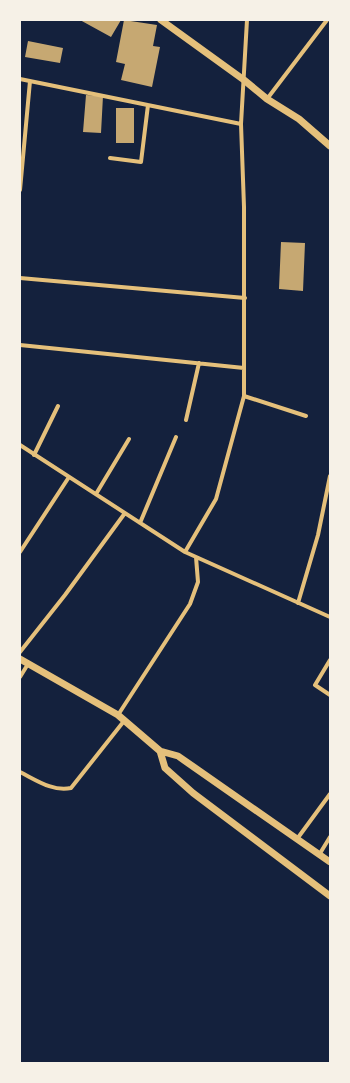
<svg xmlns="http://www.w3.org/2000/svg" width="350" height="1083" viewBox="0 0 350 1083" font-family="Karla,sans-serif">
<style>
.building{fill:#c6a872}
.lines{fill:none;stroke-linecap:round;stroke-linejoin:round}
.minor{stroke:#e5c07b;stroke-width:4}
.tertiary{stroke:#e5c07b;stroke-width:7}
</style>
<rect width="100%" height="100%" fill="#14213d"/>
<path class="building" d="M80,20H121L111,37Z
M124,20L157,25L153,46L160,47L152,87L121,80L125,64L116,62Z
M28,41L63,48L60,63L25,57Z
M86,95L103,96L101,133L83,132Z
M116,108H134V143H116Z
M281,242L305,243L303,291L279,289Z"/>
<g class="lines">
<path class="minor" d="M20,79L241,124
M267,99L327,20
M110,158L141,162L148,105
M20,190L30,81
M20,278L245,298
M20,345L244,368
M244,396L306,416
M186,420L199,363
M20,445L185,552L330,617
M34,455L58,406
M96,494L129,439
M140,523L176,437
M20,552L69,477
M185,552L216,499L244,396V207L241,124L247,20
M298,603L318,535L330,476
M20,652L65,595L125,513
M330,660L315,685L330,695
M20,677L28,664
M118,715L190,604L198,582L196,557
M20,772C36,780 53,792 71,788L124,721
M297,839L330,794
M319,855L330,837"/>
<path class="tertiary" d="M161,20L244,80L267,99L299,119L330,146
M20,659L118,715L160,751L178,756L330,862
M160,751L165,768L193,793L330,896"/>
</g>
<rect width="350" height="1083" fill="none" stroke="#f6f1e7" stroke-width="42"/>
</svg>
